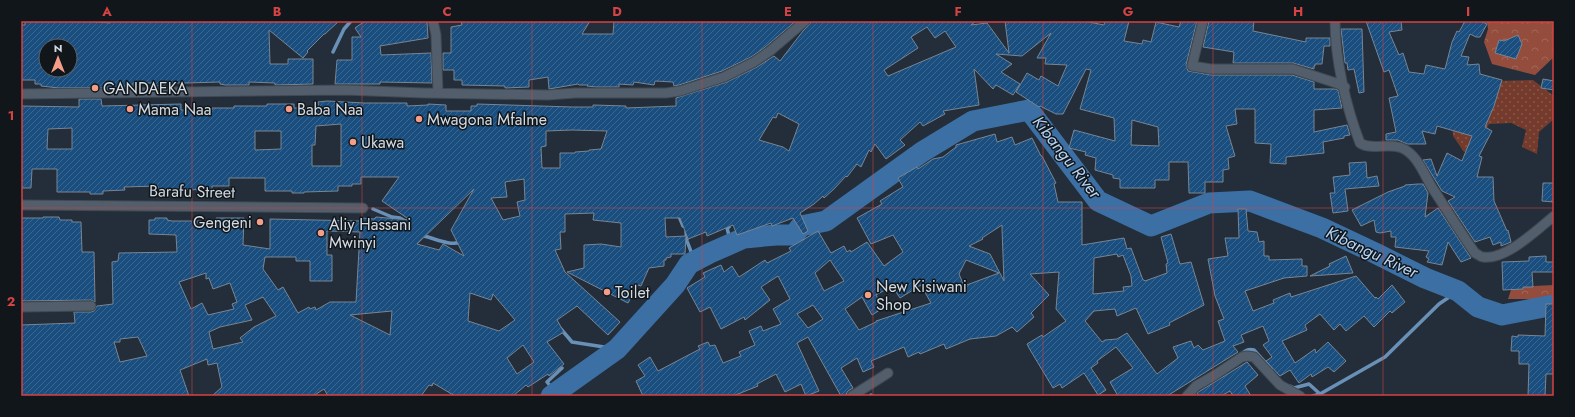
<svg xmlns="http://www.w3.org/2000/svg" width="1575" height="417" viewBox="0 0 1575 417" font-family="Jost,sans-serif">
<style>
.grass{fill:url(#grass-dots)}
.forest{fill:url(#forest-crowns)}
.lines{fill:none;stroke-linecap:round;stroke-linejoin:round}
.stream{stroke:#6990b7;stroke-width:3.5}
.river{stroke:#3c70a4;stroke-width:21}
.building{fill:url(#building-hatch);stroke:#788593;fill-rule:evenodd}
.minor-casing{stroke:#404952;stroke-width:11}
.minor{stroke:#525e6b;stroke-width:9}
.grid{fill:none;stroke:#d64344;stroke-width:1;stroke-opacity:0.55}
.poi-dot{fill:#f49e89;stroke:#11161b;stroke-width:1.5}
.labels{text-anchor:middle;stroke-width:3;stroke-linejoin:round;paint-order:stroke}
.poi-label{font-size:16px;fill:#d3dbe2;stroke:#11161b;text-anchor:start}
.street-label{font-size:16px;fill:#d3dbe2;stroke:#11161b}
.water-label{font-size:17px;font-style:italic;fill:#b8d4f2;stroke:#11161b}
.neatline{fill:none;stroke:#d64344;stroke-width:1.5}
.grid-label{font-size:13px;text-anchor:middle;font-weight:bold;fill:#d64344}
</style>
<defs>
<pattern id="grass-dots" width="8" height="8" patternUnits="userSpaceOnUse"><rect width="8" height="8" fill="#743b2d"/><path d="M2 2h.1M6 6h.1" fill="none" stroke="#87574b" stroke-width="1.8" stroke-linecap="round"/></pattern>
<pattern id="forest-crowns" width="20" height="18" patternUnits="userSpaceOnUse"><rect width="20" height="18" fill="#944d3c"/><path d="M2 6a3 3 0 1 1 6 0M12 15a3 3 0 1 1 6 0" fill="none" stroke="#a26658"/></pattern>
<pattern id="building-hatch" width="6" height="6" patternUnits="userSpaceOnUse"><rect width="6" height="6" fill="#194e7f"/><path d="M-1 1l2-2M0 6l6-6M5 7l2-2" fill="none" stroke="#3a6791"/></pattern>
</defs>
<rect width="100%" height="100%" fill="#232e3a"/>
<path class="grass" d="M1533,80L1554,96V119L1539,132L1537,154L1522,147L1526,130L1511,123L1489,124L1477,149L1464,152L1453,136L1449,82Z"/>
<path class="forest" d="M1487,21H1554V57L1535,75L1492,64L1484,42L1488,29Z
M1554,285V299H1508L1512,287Z"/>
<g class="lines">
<path class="stream" d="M333,52L344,29L351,21
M373,209L392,217L400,218L407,222
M678,214L683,226
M728,224L729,227L727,228L731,243
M686,232L687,241L695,262
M423,233L424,236C436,239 450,246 461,242
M561,329L572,342L617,349
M1240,355C1245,351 1248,348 1254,350L1271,369
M1290,386L1294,388L1309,384L1320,394
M556,393L547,382L562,368
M871,395L872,396
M1313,396L1320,394L1385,357L1439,304L1458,291"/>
<path class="river" d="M551,396L617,349L675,285L689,264L710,253L744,238L776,235H794L801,226L826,221L922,152L973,121L1029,110L1098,201L1151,226L1209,203L1250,201L1322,228L1375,253L1425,278L1458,291L1478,307L1502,315L1554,305"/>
</g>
<path class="building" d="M25,21H86L110,23V21H339L325,34H324L307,51L308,52L303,58L269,30L270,64H288V59H313V84L275,85V83L249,82V85H225L220,84V82L186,83H165V86H155V83H133V87L59,88L41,86V84H35V80H21V25H25ZM46,46H70V70H46Z
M365,21H427L428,38L380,46L381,55L431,53L432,83L380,82V84H335L337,60H352V37H361L355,28Z
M461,21H590L582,34H613L614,21H796L764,48L751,57L722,71L679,85L674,86L673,82L655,81L654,85L634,82L633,85L619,84V87H596L587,86L588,85H579L578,84L549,89L548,77L529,80V87L505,88V86L462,85V80H454V70H443V53H451V27L462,25Z
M811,21H976L971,25L987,23L1009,53L1005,21H1084L1104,25L1105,21H1129L1124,41L1142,44L1143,40L1151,42L1156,22L1179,27L1181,21H1197L1186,65L1188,71L1211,75H1292L1314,82V89H1335L1338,90L1342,108L1314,110V132L1347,125L1350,135L1344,136V138L1323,142L1324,153L1286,157V164L1270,163L1271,144L1255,143V109H1235L1237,124L1226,126L1235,156L1228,158L1229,169L1223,170V182H1205V193H1189L1188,162H1169V180H1155V188H1120V179L1113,178V175L1095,170L1096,158L1085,155L1086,152L1069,148L1074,130L1115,141L1114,118L1080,109L1091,70L1086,69L1063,114H1056L1040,106L1039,107L1016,92L1027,73L1039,80L1041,76L1058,86L1067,65L1045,64L1046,58H1037L1051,33L1022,56L996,54L1012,64L1001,72L1020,84L1013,95L996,85L993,89L974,69L979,105L943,111L945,114L923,126L920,122L900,140L905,145L886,159L875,144L871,152L869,150L861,167L857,164L847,177L846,176L834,189L824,198L823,196L814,204L800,213L808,231L803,234L793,218L772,226L771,223L737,235L733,225L707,236L706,232L688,239L680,218H665L666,237L686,236L685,254H671V257L666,258V260H664V266L649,268L641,286L638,285L628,303L567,272L584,268V245L601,244L621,247V223L593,220L594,213L565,214V232H560L561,249L555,250L565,272L620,322L608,335L577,306L557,320L564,332L547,342L564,364L549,376L548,374L528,387L526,385L513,396H455L433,383L432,386L429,385L421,396H328L324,389L313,396H212L222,387L217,363L208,365L207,359L180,370L189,396H21V325L75,323L74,312H91L94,311L97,306L113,304L112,262L118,261L119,253L177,252L176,235L149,234V220H155V218H167V220L172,221H216V218H244L243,245L270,249V219L361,221V218L374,219L376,217L410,220L382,201L399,177H361V184H352V186H338V191L304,192V193H292V191H265V178H229V186H212V190L158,189V186L124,187L125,190L103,191V194H90V192H57V169H32L31,188H21V106L79,107V99H101L102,106L181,104V110H212V108H234V106H267V104H294V108H319L318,102L327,101L364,103H407V106L428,105V104L446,105V111H471V106H477V104L572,107H593V105L626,106V108L676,106V98L727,82L757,67L774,56L780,61L803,31L809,25ZM927,27L935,38L945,31L956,47L888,76L884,70L918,48L911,37ZM778,113L799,124L789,151L783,147L759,140L773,117L776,118ZM1132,120L1158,127L1159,146L1131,145ZM341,124V166H312V145H315L316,126ZM72,128V149H47L48,129ZM572,130L607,131L601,149L589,150V151L575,152V153H560V168H542L541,147L546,146V131ZM255,131H281V149L255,150ZM524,179L525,200L517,202L520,216L503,220L491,198L507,197L505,182ZM474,189L451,230L464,256L443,244L439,250L417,244ZM327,231L360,232L356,302H330L316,310L315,307L310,309L309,307L298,313L283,287L278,290L263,269L265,257H296V261H310V281H332V255H327ZM206,273V279L209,278L213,289L230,283L237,302L232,304L234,309L208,315L202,303L191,309L179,282ZM470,293L491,300L493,294L515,320L499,331L468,321ZM263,297L276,316L254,327L240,338L243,342L213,349L209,332L220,327L252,320L245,305ZM392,311L390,335L350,315ZM138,337L147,356L120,362L114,342H120V339ZM523,345L534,362L517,374L507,358Z
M1209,21H1254L1253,31L1306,42V38H1330V46H1324L1322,64H1315V66H1314V69L1293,63H1233L1234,52L1203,47Z
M1366,21H1401L1402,30L1389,32L1399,55L1403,53L1409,72L1424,74L1426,65L1445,69L1452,42L1457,31L1459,32L1465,21H1480L1487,24L1480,37H1476L1470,34L1461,56L1469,57L1467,65L1479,64L1480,74L1502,80L1494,106L1485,127L1492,131L1479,156L1482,157L1477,177H1493L1494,201L1507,231L1508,230L1511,242L1501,246V242L1493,245L1490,237L1475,242L1448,201L1455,197L1442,191L1423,160L1431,159L1437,176L1447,153L1462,161L1472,136L1437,126L1435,134L1422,131L1426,144H1407L1398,140H1386V134L1396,132L1389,98L1398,96L1389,70L1384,72Z
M1341,29H1362L1364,92L1359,93L1354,69L1348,70L1347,63H1345Z
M1518,35L1522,44L1516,59L1495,53L1499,40L1504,41Z
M1543,79L1554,81V90L1541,88Z
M995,134L997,142L1012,137L1015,145L1032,138L1041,156H1042L1056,183L1054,184L1058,202H1082V245L1124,238L1127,249L1131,248L1143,280H1144L1145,281L1167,273L1166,264L1168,263L1161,237L1171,234L1180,264L1191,262L1204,305L1169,323L1170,325L1148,334L1136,308L1117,316L1115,309L1094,311L1085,321L1102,342L1105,340L1117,339L1127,333L1157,374L1178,358L1173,347L1191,341L1194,348L1198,345L1203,350L1225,341L1218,321L1224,319L1215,296L1208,259L1228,256L1225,238H1239L1238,209H1246L1248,231L1257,232L1259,242L1264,241V256H1269V260L1302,259V266H1307V276L1284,278L1245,291L1253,311L1274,303L1273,300L1290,293L1291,297L1356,276L1375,298L1376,297L1378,299L1392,285L1405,302L1392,313L1390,311L1374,327L1364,316L1346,331L1340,324L1334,330L1320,314L1305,325L1307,330L1282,341L1295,363L1315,349L1316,353L1328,342L1346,361L1334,372L1328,367L1312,377L1311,374L1299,383L1290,370L1280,376L1266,361L1272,357L1263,345L1269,341L1263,326L1241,335L1244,342L1233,346L1238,352L1167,396H1118L1110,382L1133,368L1116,347L1097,361L1098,363L1091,368L1106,390L1098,395L1084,373L1062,388L1060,384L1053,388L1029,348L1027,344L1042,335L1043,337L1066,321L1056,309L1059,272L1030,274L1049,295L1031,313L1034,317L1017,332L1012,327L996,336L970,339L946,349L944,344L920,354L919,352L908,357L904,347L871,361L874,367L863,372L857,358L841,368L853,388L848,391L845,396H841L808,337L797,343L819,391L806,396L801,384L785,392L776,374L757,384L758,386L733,396H643L636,381L645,376L638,365L650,357L658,371L700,349L698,346L708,342L710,346L715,345L723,363L741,356L739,352L755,345L749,331L761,326L763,331L781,324L773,309L790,299L778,276L761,287L770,300L745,320L744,317L721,329L710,307L700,312L687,288L705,277L703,273L721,265L724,272L732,266L739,277L765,260L767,263L791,251L789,248L818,231L831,253L844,246L847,252L850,250L851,252L867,242L884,266L903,252L899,245L893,235L871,244L857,218L882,204L880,201L901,188L903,187L898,178L917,167L918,169L933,159L943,157L956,147V145ZM1002,225V229L1004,281L990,254L969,246L983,239L982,238ZM1117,254L1118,257L1123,255L1131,276L1132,286L1123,287L1124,291L1093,294L1094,258ZM830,260L844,281L824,291L815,273ZM966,260L999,273L964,286L959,274ZM921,285L931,303L876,321V322L859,330L845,309L862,297L872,315L883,308L876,295L892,286L900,298ZM813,305L823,319L808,328L797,314Z
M1366,162L1367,178L1377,176L1379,186L1345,189L1348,211L1333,213L1330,193H1335L1333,177L1350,175L1349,163Z
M1543,183H1554V202L1542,201Z
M1418,184H1423L1428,193L1425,217L1438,208L1471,258L1461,262L1448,242L1442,265L1427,262L1429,259L1426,257L1429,251L1395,247L1396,237H1391V231L1380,233L1376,232L1374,220L1361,226L1352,210L1388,192L1405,186V185Z
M43,217H59L60,220H72V222H81L82,252H94L95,302L91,300L21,301V218H43Z
M1346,256L1353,273L1310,276L1330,266L1329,264Z
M1546,256V262H1554V272H1532L1533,287H1523V289L1503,290L1502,262L1529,261V257Z
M1546,304H1554V374H1546L1545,396H1528L1529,364H1519V351H1511L1512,336L1518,337V335L1545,336Z
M1247,362L1258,375L1245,386L1251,396H1233L1230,391L1221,396H1199L1197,393L1200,391Z"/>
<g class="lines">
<defs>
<path id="minor" d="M433,21L436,35L438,93
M1203,21L1192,66L1211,69H1293L1336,83L1345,87
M1335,21C1335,59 1346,107 1360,143C1371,151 1389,142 1402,148C1418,155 1424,175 1433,189C1447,210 1460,232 1475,253C1478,254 1480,257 1483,257C1505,261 1538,229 1554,216
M21,94L344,90L424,93L548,95L575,93H666L680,91L724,77L754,62L770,51L805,21
M21,205L363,208
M21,307L91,306
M852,396L888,373
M1187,396L1196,386L1215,375L1242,357L1247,356L1254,357L1280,385L1300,396"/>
</defs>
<use href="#minor" class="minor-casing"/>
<use href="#minor" class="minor"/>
</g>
<path class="grid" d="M192,21V396M362,21V396M532,21V396M702,21V396M873,21V396M1043,21V396M1213,21V396M1383,21V396M21,208H1554"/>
<g class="poi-dot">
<circle cx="95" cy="88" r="4"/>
<circle cx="130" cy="109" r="4"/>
<circle cx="289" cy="109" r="4"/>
<circle cx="419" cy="119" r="4"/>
<circle cx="353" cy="142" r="4"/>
<circle cx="260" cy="222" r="4"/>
<circle cx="321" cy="233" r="4"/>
<circle cx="607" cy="292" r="4"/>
<circle cx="868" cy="295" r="4"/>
</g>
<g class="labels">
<g class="poi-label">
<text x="103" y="94">GANDAEKA</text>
<text x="138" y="115">Mama Naa</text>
<text x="297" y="115">Baba Naa</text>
<text x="427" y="125">Mwagona Mfalme</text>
<text x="361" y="148">Ukawa</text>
<text x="252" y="228" text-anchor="end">Gengeni</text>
<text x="329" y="230">Aliy Hassani<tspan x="329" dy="18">Mwinyi</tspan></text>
<text x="876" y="292">New Kisiwani<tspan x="876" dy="18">Shop</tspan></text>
<text x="615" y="298">Toilet</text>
</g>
<g class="street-label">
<text transform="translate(192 191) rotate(1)" y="6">Barafu Street</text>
</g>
<g class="water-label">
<text transform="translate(1067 157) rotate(52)" y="6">Kibangu River</text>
<text transform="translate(1372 252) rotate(25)" y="6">Kibangu River</text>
</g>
</g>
<rect width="1575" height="417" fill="none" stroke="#11161b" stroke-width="44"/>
<g transform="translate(58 58)"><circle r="19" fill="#11161b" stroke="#5f656b"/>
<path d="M0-3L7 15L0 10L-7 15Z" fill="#f49e89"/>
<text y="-6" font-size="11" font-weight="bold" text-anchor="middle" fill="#d3dbe2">N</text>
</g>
<rect x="22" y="22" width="1531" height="373" class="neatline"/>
<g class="grid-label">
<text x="107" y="16">A</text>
<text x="277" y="16">B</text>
<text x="447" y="16">C</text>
<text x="617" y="16">D</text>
<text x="788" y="16">E</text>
<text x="958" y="16">F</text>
<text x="1128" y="16">G</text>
<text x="1298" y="16">H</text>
<text x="1468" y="16">I</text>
<text x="11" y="120">1</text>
<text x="11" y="306">2</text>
</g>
</svg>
